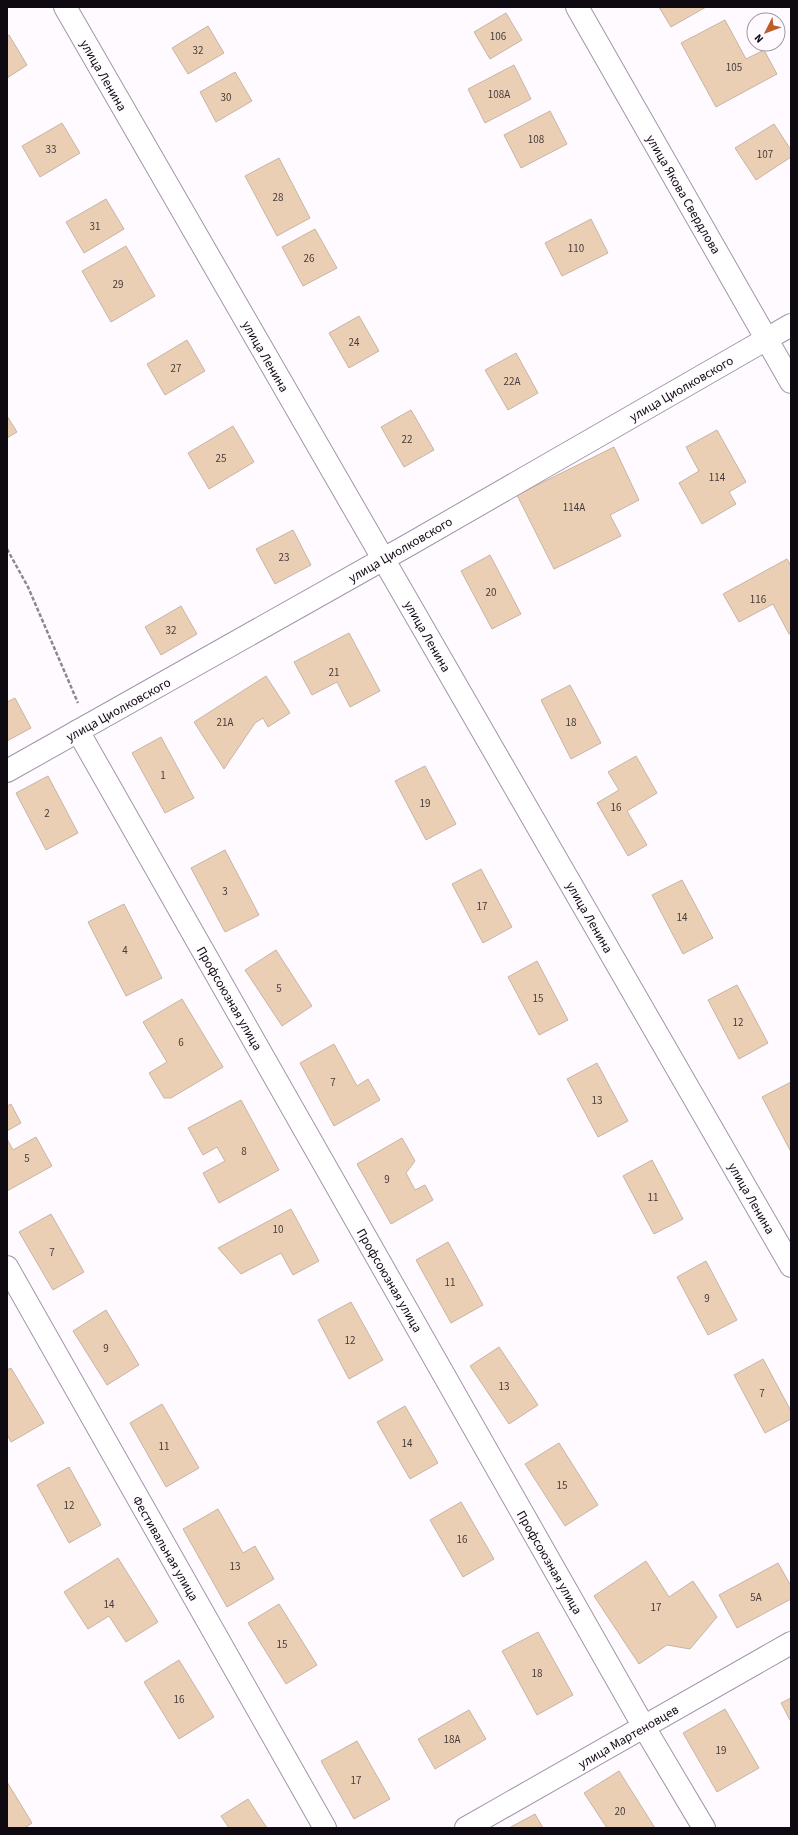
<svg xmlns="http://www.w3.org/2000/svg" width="798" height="1835" viewBox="0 0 798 1835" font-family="'Source Sans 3',sans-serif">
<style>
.building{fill:#ebcfb4;stroke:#c8b4a2}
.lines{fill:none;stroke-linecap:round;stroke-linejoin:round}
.street-casing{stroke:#a394a9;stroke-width:24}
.secondary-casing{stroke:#a394a9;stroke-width:24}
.path{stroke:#8c888e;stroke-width:2.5;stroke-dasharray:4 2;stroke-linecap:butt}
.street{stroke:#fff;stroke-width:22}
.secondary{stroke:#fff;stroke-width:22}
.labels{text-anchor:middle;stroke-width:3;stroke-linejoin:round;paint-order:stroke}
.number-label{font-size:11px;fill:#463b3a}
.street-label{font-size:13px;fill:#0f0a11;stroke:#fefaff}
</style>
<rect width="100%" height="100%" fill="#fefaff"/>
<path class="building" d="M659,7H706L671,27Z
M506,13L522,40L490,59L474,32Z
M725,20L746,59L764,50L777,74L716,107L681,43Z
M208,26L224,53L188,74L172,48Z
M9,35L27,65L7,78V36Z
M514,65L531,99L485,123L468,89Z
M235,72L252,101L216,122L200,92Z
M550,111L567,144L521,168L504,135Z
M62,123L80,153L40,177L22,146Z
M774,124L791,150V157L756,180L735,148Z
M279,158L310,218L277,236L245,176Z
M106,199L124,229L84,253L66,222Z
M591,219L608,253L562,276L545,243Z
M315,229L337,268L303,286L282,247Z
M126,246L155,296L111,322L82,271Z
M359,316L379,351L349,368L329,333Z
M187,340L205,371L165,395L147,364Z
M516,353L538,393L508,410L485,370Z
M411,410L434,450L404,467L381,427Z
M7,416L17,432L7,438Z
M233,426L254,462L209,489L188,453Z
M717,430L746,482L729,492L736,504L702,524L679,483L699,471L686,447Z
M614,447L639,500L610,515L621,536L554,569L517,495Z
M293,530L311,565L275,584L256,549Z
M490,555L521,614L492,629L461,571Z
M787,559L791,566V633L789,634L773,604L739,622L723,594Z
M181,606L197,634L161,655L145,627Z
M349,633L380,691L350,707L337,682L312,695L294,662Z
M266,676L290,713L268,727L263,718L255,723L224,769L194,722Z
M570,685L601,743L571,759L541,700Z
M15,698L31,728L7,741V702Z
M161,737L194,798L165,813L132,753Z
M636,756L657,793L627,811L647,845L628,856L597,803L619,790L608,772Z
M425,766L456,824L426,840L395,781Z
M48,776L78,833L46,850L16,793Z
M225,850L259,915L225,932L191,868Z
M481,869L512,927L483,943L452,884Z
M682,880L713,938L683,954L652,895Z
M124,904L162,978L126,996L88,922Z
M276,950L312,1006L282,1026L245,970Z
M537,961L568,1020L539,1035L508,977Z
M737,985L768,1043L739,1059L708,1000Z
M182,999L223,1067L171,1098H164L149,1073L167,1062L143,1022Z
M334,1044L357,1086L368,1079L380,1100L334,1126L300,1063Z
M597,1063L628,1121L598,1137L567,1079Z
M791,1082V1152L762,1097Z
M241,1100L279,1170L219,1203L203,1173L225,1161L217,1147L203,1155L188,1128Z
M11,1104L21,1123L7,1131V1106Z
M36,1137L52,1166L7,1191V1139L13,1150Z
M402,1138L415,1161L406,1173L415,1190L425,1185L433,1200L391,1224L357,1164Z
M652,1160L683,1219L654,1234L623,1176Z
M291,1209L319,1261L293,1275L281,1253L241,1274L218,1248Z
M51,1214L84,1272L53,1290L19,1232Z
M448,1242L483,1305L451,1323L416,1260Z
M706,1261L737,1320L708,1335L677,1277Z
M351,1302L383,1360L349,1379L318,1320Z
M106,1310L139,1365L107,1385L73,1331Z
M499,1347L538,1405L509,1424L470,1366Z
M763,1359L791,1411V1419L765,1433L734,1375Z
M11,1368L44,1423L11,1442L7,1434V1370Z
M162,1404L199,1468L166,1487L130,1423Z
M405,1406L438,1463L410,1479L377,1422Z
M559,1443L598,1505L565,1526L525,1464Z
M69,1467L101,1525L69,1543L37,1485Z
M461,1502L494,1559L463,1577L430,1520Z
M218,1509L243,1553L255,1546L274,1579L227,1607L183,1529Z
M118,1558L158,1622L126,1642L109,1616L88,1629L64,1592Z
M646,1561L669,1597L693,1581L717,1617L690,1649L667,1645L639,1664L594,1596Z
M778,1563L791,1586V1599L737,1628L719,1595Z
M279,1604L317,1665L286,1684L248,1623Z
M538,1632L573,1695L537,1715L502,1651Z
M179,1660L214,1717L179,1739L144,1682Z
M791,1698V1722L781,1703Z
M725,1709L759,1768L717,1792L683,1733Z
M469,1710L486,1739L435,1769L418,1739Z
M357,1741L390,1799L354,1819L321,1761Z
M619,1771L655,1828H607L584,1793Z
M7,1782L32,1823L25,1828H7Z
M248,1799L267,1828H229L221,1816Z
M535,1814L543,1828H509Z"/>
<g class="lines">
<defs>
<path id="street" d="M577,7L791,382
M78,731L644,1727L704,1828
M7,1267L325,1828"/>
<path id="secondary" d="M65,7L791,1266
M7,771L412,543L791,325
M466,1828L791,1643"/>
</defs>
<use href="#street" class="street-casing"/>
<use href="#secondary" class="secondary-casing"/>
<path class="path" d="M7,549L28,587L78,703"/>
<use href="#street" class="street"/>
<use href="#secondary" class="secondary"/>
</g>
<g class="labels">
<g class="number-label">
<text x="498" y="40">106</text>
<text x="198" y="54">32</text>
<text x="734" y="71">105</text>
<text x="499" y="98">108А</text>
<text x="226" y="101">30</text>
<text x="536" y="143">108</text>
<text x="51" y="153">33</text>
<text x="765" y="158">107</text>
<text x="278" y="201">28</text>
<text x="95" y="230">31</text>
<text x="576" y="252">110</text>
<text x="309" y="262">26</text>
<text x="118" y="288">29</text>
<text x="354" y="346">24</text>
<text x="176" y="372">27</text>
<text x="512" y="385">22А</text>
<text x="407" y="443">22</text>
<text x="221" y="462">25</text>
<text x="717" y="481">114</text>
<text x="574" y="511">114А</text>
<text x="284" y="561">23</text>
<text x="491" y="596">20</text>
<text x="758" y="603">116</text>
<text x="171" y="634">32</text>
<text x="334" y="676">21</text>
<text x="225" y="726">21А</text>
<text x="571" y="726">18</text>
<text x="163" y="779">1</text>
<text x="425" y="807">19</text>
<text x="616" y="811">16</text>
<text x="47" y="817">2</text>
<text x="225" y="895">3</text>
<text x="482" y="910">17</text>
<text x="682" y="921">14</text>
<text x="125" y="954">4</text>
<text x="279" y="992">5</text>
<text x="538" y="1002">15</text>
<text x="738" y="1026">12</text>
<text x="181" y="1046">6</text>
<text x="333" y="1086">7</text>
<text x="597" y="1104">13</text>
<text x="244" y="1155">8</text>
<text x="27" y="1162">5</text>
<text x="387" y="1183">9</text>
<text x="653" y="1201">11</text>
<text x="278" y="1233">10</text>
<text x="52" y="1256">7</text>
<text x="450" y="1286">11</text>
<text x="707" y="1302">9</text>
<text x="350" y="1344">12</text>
<text x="106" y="1352">9</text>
<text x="504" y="1390">13</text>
<text x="762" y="1397">7</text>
<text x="407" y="1447">14</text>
<text x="164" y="1450">11</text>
<text x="562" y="1489">15</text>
<text x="69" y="1509">12</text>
<text x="462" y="1543">16</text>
<text x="235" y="1570">13</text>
<text x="756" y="1601">5А</text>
<text x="109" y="1608">14</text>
<text x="656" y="1611">17</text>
<text x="282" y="1648">15</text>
<text x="537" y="1677">18</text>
<text x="179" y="1703">16</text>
<text x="452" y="1743">18А</text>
<text x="721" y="1754">19</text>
<text x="356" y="1784">17</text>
<text x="620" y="1815">20</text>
</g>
<g class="street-label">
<text transform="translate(104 75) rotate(60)" y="5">улица Ленина</text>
<text transform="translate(684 194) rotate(60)" y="5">улица Якова Свердлова</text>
<text transform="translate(266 356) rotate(60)" y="5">улица Ленина</text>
<text transform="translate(681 388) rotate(-30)" y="5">улица Циолковского</text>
<text transform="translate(400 549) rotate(-30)" y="5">улица Циолковского</text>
<text transform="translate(428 636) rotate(60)" y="5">улица Ленина</text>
<text transform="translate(118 709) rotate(-29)" y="5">улица Циолковского</text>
<text transform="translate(590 917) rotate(60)" y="5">улица Ленина</text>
<text transform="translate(230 998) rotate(60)" y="5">Профсоюзная улица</text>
<text transform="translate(752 1198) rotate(60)" y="5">улица Ленина</text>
<text transform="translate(390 1280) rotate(60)" y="5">Профсоюзная улица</text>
<text transform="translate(166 1548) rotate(60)" y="5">Фестивальная улица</text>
<text transform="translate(550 1562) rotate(60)" y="5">Профсоюзная улица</text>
<text transform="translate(628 1736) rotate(-30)" y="5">улица Мартеновцев</text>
</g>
</g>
<rect width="798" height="1835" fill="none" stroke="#0f0a11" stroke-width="16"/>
<g transform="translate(766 32) rotate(228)"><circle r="19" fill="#fefaff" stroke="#9e9aa0"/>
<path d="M0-3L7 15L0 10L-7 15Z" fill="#c05c26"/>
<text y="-6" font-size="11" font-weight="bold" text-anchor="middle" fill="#0f0a11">N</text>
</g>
</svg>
